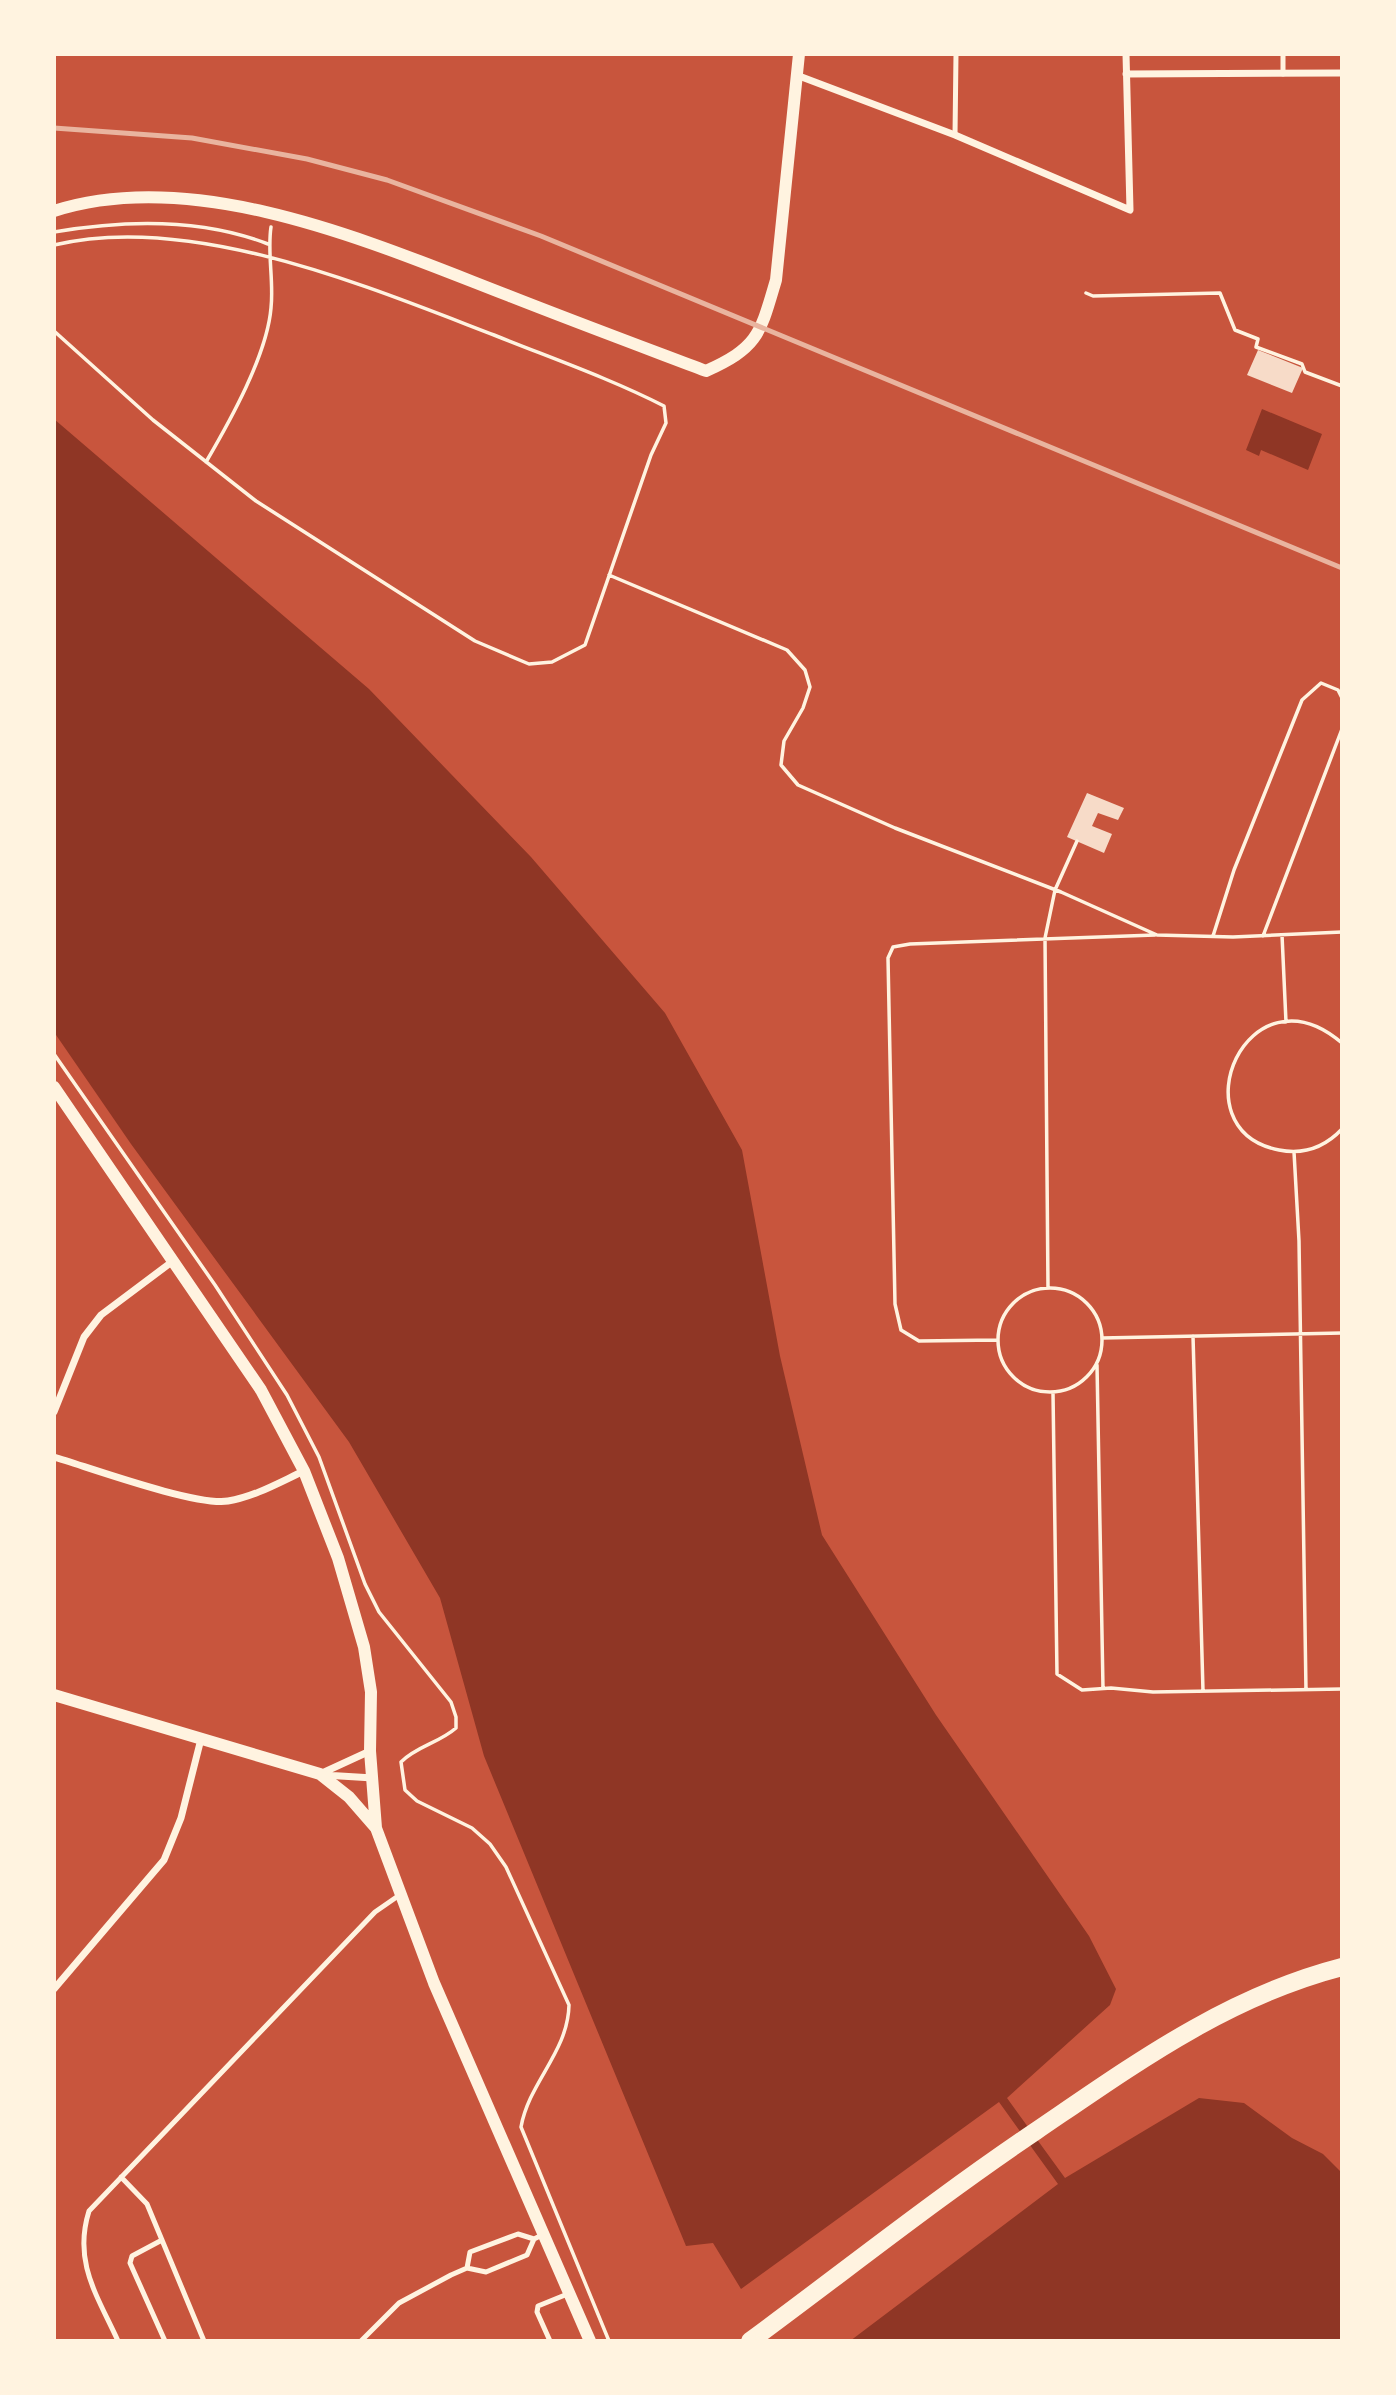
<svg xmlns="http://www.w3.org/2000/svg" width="1396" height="2395" viewBox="0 0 1396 2395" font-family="'Roboto Condensed',sans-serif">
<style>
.water{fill:#8f3625}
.building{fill:#f7dbc8}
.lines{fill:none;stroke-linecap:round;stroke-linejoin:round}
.path{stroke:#fff3e0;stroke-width:3.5}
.service{stroke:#fff3e0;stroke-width:5}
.minor{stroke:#fff3e0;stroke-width:7}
.tertiary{stroke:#fff3e0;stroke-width:12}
.trunk{stroke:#fff3e0;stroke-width:18}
.rail{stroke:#e9b49f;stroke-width:5}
</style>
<rect width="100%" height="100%" fill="#c8553d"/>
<path class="water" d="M1262,409L1322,434L1308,470L1261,450L1259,456L1246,450Z
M54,419L369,689L531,857L665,1013L742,1150L780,1356L822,1535L936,1715L1089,1936L1116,1989L1110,2005L1007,2098L1065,2178L1199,2098L1244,2103L1292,2138L1323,2154L1342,2173V2341H850L1058,2184L999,2102L741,2289L713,2243L686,2246L484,1756L440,1598L349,1442L131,1144L54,1032Z"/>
<path class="building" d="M1258,350L1303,368L1292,393L1247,375Z
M1087,793L1124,808L1118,820L1098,813L1092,826L1112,834L1104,853L1067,837Z"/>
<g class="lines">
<path class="path" d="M54,232C124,220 201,218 268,244
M54,245C191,212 366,286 494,335C551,358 609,378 664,406L666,423L651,455L585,645L552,662L529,664L475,641L256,501L153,420L54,331
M1086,293L1093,296L1220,293L1235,330L1258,339L1256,347L1302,364L1305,372L1342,386
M206,462C230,421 267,355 271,308C274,281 267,253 271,227
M609,575L787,650L805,670L810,687L803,708L784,741L781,765L798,785L895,828L1061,892L1157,935L1233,937L1342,932
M1282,935L1286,1022
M1213,936L1234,870L1302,700L1321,683L1338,690L1342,698
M1263,936L1342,729
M1342,1043C1248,962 1175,1129 1279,1150C1304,1155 1325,1147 1342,1129
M54,1054L215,1285L287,1395L319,1457L365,1584L379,1612L451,1702L456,1717V1728C439,1743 417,1746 401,1762L405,1790L417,1801L472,1828L490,1844L506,1867L569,2005C568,2052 529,2082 521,2127L609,2341
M1294,1152L1299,1241L1306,1690
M1048,1287L1045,938L1055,890L1077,841
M998 1340a52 52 0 1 1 104 0a52 52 0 1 1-104 0Z
M1193,1336L1203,1691
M1102,1338L1342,1333
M997,1340L919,1341L901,1330L895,1304L888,958L893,947L910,944L1155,935
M1097,1365L1103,1688
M1053,1393L1057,1674L1082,1690L1111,1688L1153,1692L1342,1689"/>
<path class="service" d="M1283,74V54
M955,135L956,54
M121,2177L147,2204L204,2341
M162,2240L132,2256L130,2263L165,2341
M467,2268L470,2252L518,2234L534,2239
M118,2341C97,2295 73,2262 89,2211L375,1912L401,1894
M361,2341L399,2303L451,2275L467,2268L486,2272L527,2255L534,2239L542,2235
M550,2341L537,2312L538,2306L570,2293"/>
<path class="minor" d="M1126,74L1342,73
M799,76L955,135L1130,210L1126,54
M54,1412L84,1337L101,1315L173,1261
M54,1457C91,1468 195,1506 228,1501C254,1497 280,1482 304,1471
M320,1774L370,1751
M324,1775L373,1778
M54,1989L164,1860L181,1818L201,1739"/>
<path class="tertiary" d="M54,211C197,165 375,244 507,295C573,321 640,346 706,371C759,347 760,334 776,280L799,54
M54,1087L261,1390L304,1471L338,1558L364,1647L371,1692L370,1751L376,1828L434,1983L590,2341
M54,1695L320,1774L349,1797L376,1828"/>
<path class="trunk" d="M750,2341C845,2271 938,2197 1036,2131C1133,2065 1226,1997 1342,1967"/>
<path class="rail" d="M54,128L192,138L307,159L387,180L541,236L1342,568"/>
</g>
<rect width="1396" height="2395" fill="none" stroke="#fff3e0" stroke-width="112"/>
</svg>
